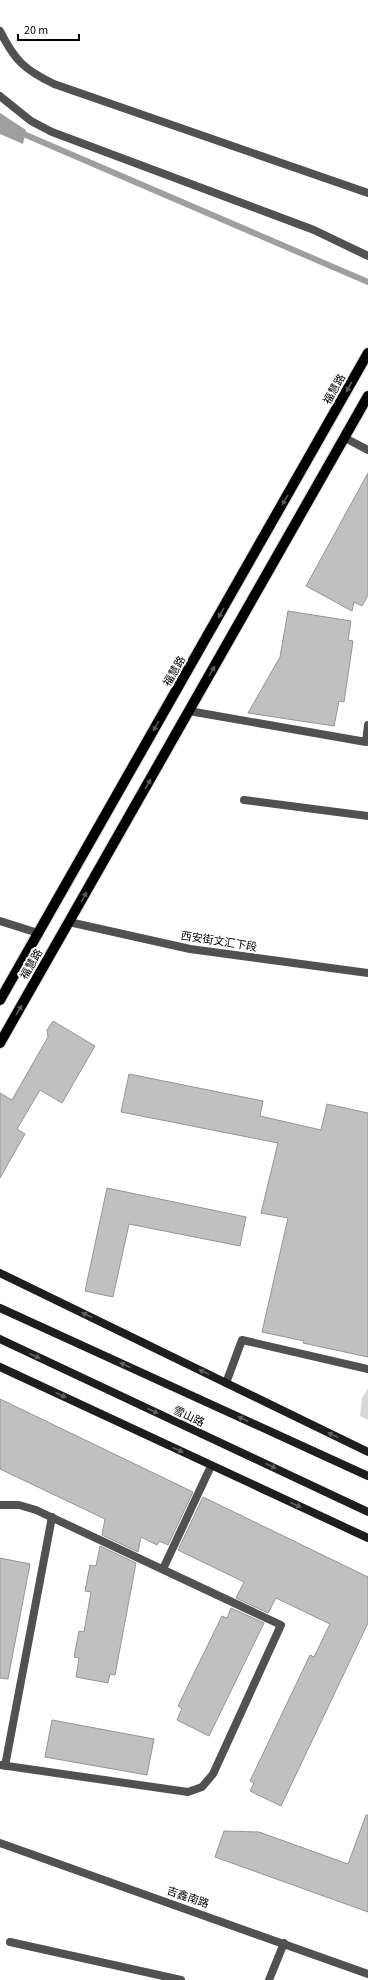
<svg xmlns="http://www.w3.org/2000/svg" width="368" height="1980" viewBox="0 0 368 1980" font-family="'Source Sans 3','Noto Sans SC',sans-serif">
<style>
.green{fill:#d8d8d8}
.water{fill:#9f9f9f}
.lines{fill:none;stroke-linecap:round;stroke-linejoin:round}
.stream{stroke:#9f9f9f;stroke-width:6}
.building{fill:#c0c0c0;stroke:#959595}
.primary-casing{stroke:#dbdbdb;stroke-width:12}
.lane{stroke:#515151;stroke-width:8}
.street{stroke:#515151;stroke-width:8}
.secondary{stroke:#1e1e1e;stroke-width:8}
.primary{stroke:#000;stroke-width:10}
.oneway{fill:#595959}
.oneway2{fill:#626262}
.labels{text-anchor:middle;stroke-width:4;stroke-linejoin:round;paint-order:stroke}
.street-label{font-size:11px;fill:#000;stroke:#fff}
</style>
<rect width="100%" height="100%" fill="#fff"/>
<path class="green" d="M368,1388V1420L360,1416L362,1398Z"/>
<path class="water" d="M0,113L26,130L23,144L0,134Z"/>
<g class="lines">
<path class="stream" d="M19,132L368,282"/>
</g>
<path class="building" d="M368,473V595L362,606L354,602L352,611L306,586Z
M288,611L351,621L348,640L353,641L344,702L339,701L334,726L248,713L280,657Z
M53,1021L95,1046L62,1103L40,1090L17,1129L25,1134L0,1178V1093L12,1100L48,1037L47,1030Z
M129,1074L263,1101L260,1116L321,1130L327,1104L368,1113V1357L303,1343L304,1341L262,1332L288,1218L261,1213L278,1143L121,1112Z
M107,1188L246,1217L240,1246L129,1224L113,1297L85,1291Z
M0,1399L193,1492L168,1545L159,1541L157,1545L141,1537L138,1552L102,1535L105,1519L0,1469Z
M203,1497L368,1577V1623L281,1806L250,1791L254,1783L250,1781L310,1655L314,1657L330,1624L276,1598L268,1613L236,1598L244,1582L178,1550Z
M100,1546L136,1563L115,1675L110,1674L108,1683L76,1677L79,1658L74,1657L79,1631L84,1632L91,1592L85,1591L90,1565L96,1566Z
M0,1558L30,1564L8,1679L0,1678Z
M231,1608L264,1623L209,1736L177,1720L182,1708L178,1706L222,1616L227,1618Z
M52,1720L154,1739L147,1775L45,1757Z
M366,1815H368V1912L215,1857L224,1831L259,1832L348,1864Z"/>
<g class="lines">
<defs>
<path id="primary" d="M0,1000L368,353
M0,1043L368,396"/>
</defs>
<use href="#primary" class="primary-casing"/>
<path class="lane" d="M0,96L31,121L52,132L314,230L368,256
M345,438L368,450
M189,711L366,742L368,725
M244,800L368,816
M0,1505H19L36,1510L281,1625L213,1774L202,1787L188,1792L0,1765
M163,1569L211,1466
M5,1766L52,1517
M10,1942L181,1980
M269,1980L284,1943"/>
<path class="street" d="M0,31C15,61 25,70 54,84L368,193
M0,921L38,933
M69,922L190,949L368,973
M226,1383L242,1340L368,1369
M0,1843L368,1974"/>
<path class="secondary" d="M0,1273L368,1452
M0,1308L368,1476
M0,1339L368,1512
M0,1367L368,1538"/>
<use href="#primary" class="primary"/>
</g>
<defs><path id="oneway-solid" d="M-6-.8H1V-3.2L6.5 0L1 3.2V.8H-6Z"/></defs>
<g class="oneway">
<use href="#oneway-solid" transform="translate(349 387) rotate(119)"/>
<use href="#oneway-solid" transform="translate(285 500) rotate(120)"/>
<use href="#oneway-solid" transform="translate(221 613) rotate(120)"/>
<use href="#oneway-solid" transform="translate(212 671) rotate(-60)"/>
<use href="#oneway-solid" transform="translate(156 726) rotate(120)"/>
<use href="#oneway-solid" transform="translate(148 784) rotate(-60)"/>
<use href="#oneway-solid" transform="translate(84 897) rotate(-60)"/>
<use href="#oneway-solid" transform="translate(19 1010) rotate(-60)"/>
</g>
<g class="oneway2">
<use href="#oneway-solid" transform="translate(87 1315) rotate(-154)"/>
<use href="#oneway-solid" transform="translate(35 1356) rotate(25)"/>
<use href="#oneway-solid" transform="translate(125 1365) rotate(-155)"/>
<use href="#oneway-solid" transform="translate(204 1372) rotate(-154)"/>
<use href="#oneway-solid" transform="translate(61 1395) rotate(25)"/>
<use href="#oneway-solid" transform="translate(153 1411) rotate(25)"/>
<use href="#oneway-solid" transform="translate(243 1419) rotate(-155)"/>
<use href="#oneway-solid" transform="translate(333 1435) rotate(-154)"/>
<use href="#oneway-solid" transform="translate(178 1450) rotate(25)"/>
<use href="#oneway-solid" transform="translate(271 1466) rotate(25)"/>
<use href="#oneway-solid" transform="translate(296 1505) rotate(24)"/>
</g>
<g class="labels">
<g class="street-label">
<text transform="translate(334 389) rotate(-61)" y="4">福慧路</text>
<text transform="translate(174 671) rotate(-60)" y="4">福慧路</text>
<text transform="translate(219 941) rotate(9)" y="4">西安街文汇下段</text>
<text transform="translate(31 964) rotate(-60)" y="4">福慧路</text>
<text transform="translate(189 1416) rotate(25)" y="4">雪山路</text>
<text transform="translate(188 1897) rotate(19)" y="4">吉鑫南路</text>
</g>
</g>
<path d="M18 34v6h61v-6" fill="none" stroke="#000000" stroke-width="2"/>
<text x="24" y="34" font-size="12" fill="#000000" stroke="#ffffff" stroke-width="3" paint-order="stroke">20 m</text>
</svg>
